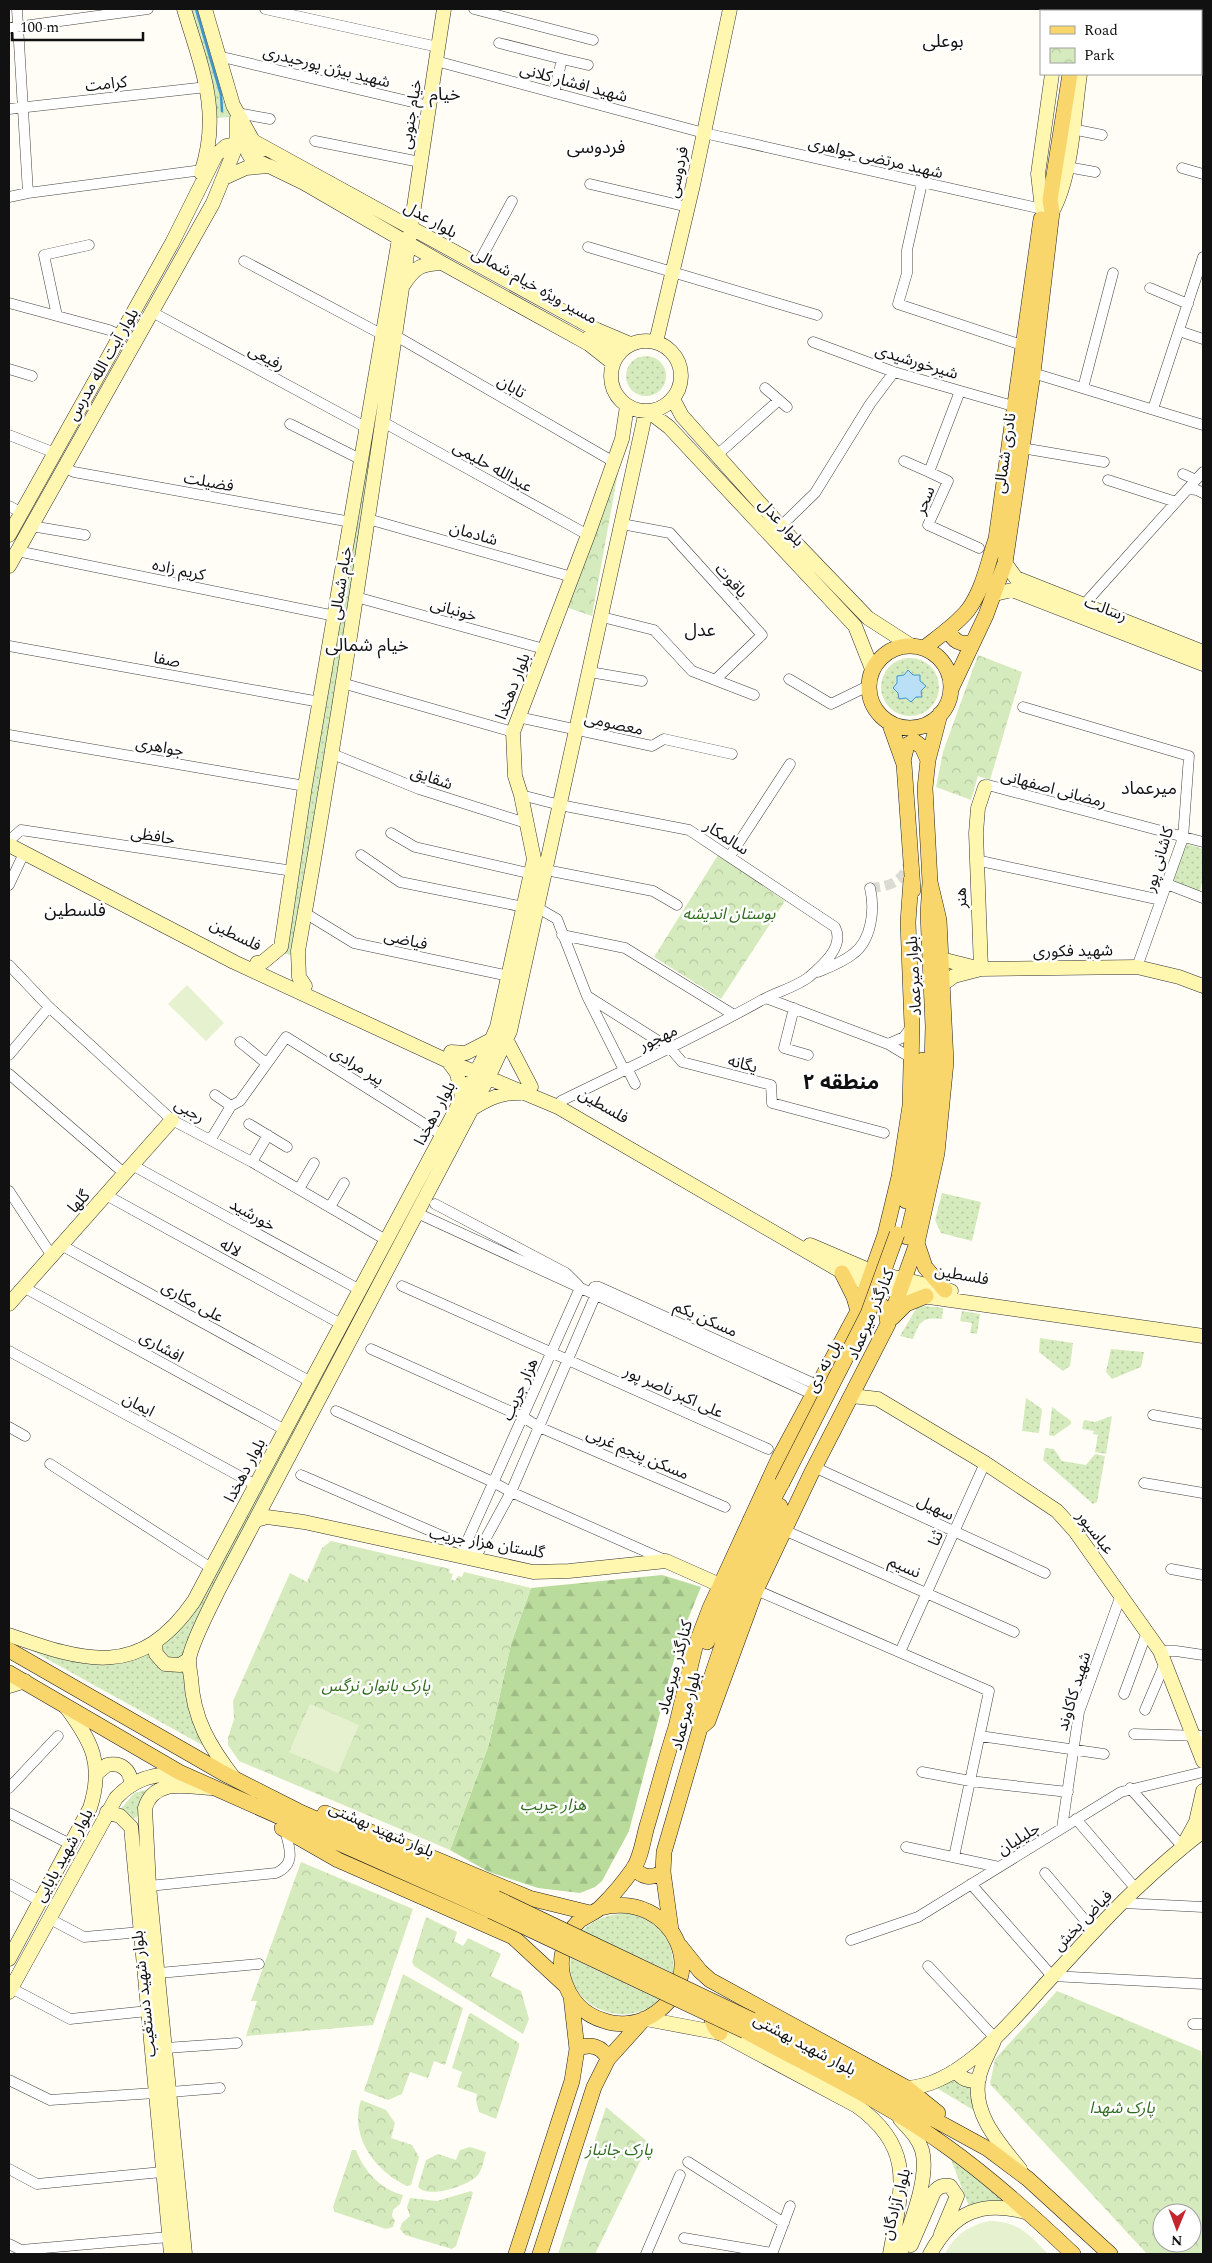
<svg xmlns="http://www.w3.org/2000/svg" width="1212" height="2263" viewBox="0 0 1212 2263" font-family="Spectral,'Noto Sans Arabic',serif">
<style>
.grass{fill:url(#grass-dots)}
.forest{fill:url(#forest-firs)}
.park{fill:url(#park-crowns);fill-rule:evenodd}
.pitch{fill:#e6f2cf}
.water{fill:#b9e0f7;stroke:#3f96cf}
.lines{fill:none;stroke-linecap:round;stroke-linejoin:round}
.stream{stroke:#3f96cf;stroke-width:2.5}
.street-tunnel{stroke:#dbdad3;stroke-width:10;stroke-dasharray:10 5;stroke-linecap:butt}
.street-casing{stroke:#444;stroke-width:11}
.secondary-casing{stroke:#333;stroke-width:15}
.primary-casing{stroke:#222;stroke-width:16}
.street{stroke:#fff;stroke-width:10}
.secondary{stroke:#fff6b0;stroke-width:14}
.primary{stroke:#f9d66b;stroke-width:15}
.primary-bridge-casing{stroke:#222;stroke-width:16;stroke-linecap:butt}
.primary-bridge{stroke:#f9d66b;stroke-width:15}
.labels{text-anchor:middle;stroke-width:5;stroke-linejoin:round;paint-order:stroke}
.street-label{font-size:16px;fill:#111;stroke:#fff}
.park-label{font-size:16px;font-style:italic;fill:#2f6b1f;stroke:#fff}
.neighbourhood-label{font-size:18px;fill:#111;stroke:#fff}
.district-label{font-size:21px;font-weight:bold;fill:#111;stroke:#fff}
</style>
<defs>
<pattern id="grass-dots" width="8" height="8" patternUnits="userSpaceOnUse" patternTransform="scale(1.25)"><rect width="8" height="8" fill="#d5ebbd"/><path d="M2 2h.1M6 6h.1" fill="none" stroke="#b6c8a1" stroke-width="1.8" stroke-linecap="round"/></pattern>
<pattern id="forest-firs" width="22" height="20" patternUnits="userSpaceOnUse" patternTransform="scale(1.25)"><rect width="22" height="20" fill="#b9dc9c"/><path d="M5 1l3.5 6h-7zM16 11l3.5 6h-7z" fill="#9ebc85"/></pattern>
<pattern id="park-crowns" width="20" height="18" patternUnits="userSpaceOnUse" patternTransform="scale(1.25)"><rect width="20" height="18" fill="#d5ebbd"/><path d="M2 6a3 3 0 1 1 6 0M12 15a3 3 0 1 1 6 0" fill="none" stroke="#b6c8a1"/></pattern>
</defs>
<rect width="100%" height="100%" fill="#fffdf5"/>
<path class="grass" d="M188,9H202L230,104V117L214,118Z
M398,249L406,254L293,956L283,953Z
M626 376a20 20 0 1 1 40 0a20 20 0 1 1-40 0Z
M881 687a29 29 0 1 1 58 0a29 29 0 1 1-58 0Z
M1184,843L1203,849V877L1200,892L1170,881Z
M469,1100L189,1659L213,1751L29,1649L117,1656L180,1620Z
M942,1193L981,1202L972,1241L941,1233L935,1220Z
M925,1306L943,1308L942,1319C922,1317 920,1321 913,1339L900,1336L917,1307Z
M962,1311L980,1314L977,1334L970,1333L972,1323L960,1321Z
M1040,1338L1073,1343L1070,1366L1063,1371L1039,1352Z
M1111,1349L1144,1352L1141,1367L1112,1379L1106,1372Z
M1026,1398L1042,1409L1039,1433L1022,1431Z
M1052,1407L1071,1421V1424L1054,1436L1049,1435Z
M1112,1416L1106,1454L1095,1452L1098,1435L1093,1434L1094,1431L1082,1429L1084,1420L1095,1422Z
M1045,1448L1054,1449L1062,1461L1086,1465L1095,1454L1105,1456L1097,1502L1093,1504L1043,1460Z
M149,1789L140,1801L138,1816L131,1820L119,1811L134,1793Z
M628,1913C660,1922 675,1939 673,1973L582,1931C596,1918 609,1914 628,1913Z
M571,1958L659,1999C628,2033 562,2006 571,1958Z
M953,2076L963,2086H974L975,2111L935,2087Z
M946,2146L1030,2213L971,2212Z"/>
<path class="forest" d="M662,1575L701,1587L679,1641L629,1831L602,1881L595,1887L580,1893L538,1888L489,1872L450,1850L489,1744L511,1644L531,1588Z"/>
<path class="park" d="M619,467L592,616L563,606Z
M978,655L1022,672L990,780L978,776L971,800L936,787L943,752Z
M718,855L785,901L721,999L654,957Z
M331,1541L450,1569L449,1573L453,1574L451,1579L455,1581L458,1576L462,1577L464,1572L531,1588L511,1644L489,1744L450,1850L239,1761L228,1745V1738L234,1719L233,1701L290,1573L307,1582L322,1548Z
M301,1862L413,1909L373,2025L246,2036L257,2001H251Z
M426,1917L457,1932L454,1941L463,1946L468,1938L501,1954L491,1976L521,1991L529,2019L523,2034L414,1966L412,1962Z
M403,1974L463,2008L445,2065L434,2061L428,2078L410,2072L402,2094L388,2100L364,2091Z
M1057,1991L1201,2051L1203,2075V2254H1147L990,2084L995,2059ZM1162,2213H1192V2243H1162Z
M471,2013L519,2043V2047L496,2119L479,2112L476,2100L477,2094L457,2087L462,2072L452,2068L469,2014Z
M361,2100L386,2110L395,2123L391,2138L412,2145L419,2157L411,2185L407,2186C375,2171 349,2136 361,2100Z
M606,2107L649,2143L595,2254H558Z
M470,2147L486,2152C484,2159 482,2170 478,2175C468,2186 429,2199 418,2187L426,2160L438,2154L456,2160L460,2150Z
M352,2150H356C364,2171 380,2189 403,2195L400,2204L393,2210L392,2216L395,2221L393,2227L386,2229L335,2212L333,2207Z
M471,2191L473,2193L456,2246L452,2249L405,2235L400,2229L402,2223L410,2216L407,2207L410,2198L437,2201Z"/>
<path class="pitch" d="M187,985L224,1023L206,1041L168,1004Z
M310,1704L359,1725L338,1773L289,1752Z
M989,2221C1018,2221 1029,2234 1048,2254H945C955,2235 968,2226 989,2221Z"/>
<path class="water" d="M908,670L913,675H920V681L926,686L921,691L922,697H916L911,702L906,698L899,699L898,693L893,688L897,683V676L904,675Z"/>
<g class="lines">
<path class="stream" d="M196,9L221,95L222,111"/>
<path class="street-tunnel" d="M870,888C888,887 904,882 908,863"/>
<defs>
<path id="street" d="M17,9L28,193
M265,9L438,47
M474,9L593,40
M9,28L148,9
M499,43L562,59L554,93
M218,56L429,106
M562,59L588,65
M436,61L704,133L1042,209
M9,109L207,87
M237,113L270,119
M1072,129L1102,135
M315,141L420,162
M1067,167L1095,172
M1182,168L1203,174
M922,183L907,250V273L898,304L1022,345
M590,184L688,207
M9,197L28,193L202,170
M588,247L817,315
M244,261L383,335
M478,264L512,201
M1150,288L1188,304
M9,303L109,330L120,335
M152,312L367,428
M57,316L44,255L89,245
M1179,331L1203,339
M396,336L614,462
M813,342L894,372L1013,406
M9,369L32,376
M1033,373L1203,425
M765,388L779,400
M1083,388L1113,273
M960,391L929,472L948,481L928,525L979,548
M1153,409L1203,257
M383,422L588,535
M290,424L362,460
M9,435L55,453
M1022,448L1104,462
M717,455L779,400L787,407
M904,461L929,472
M63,467L74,472L351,522
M1183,474L1196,480
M1108,480L1176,502
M1188,489L1197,490L1203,493
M9,506L22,513
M368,519L572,577
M622,524L670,533L762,635L715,680
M31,526L85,535
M781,526L815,493L870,404L894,372
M17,551L335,616
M356,597L544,649
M1080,609L1203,472
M602,617L654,630L692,671L754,695
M9,646L320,702
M590,672L642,681
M789,679L831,704L868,686
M342,683L513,732
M1023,707L1189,756L1183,838L1137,967
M518,717L652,746L664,739L732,754
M9,735L305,786
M330,753L419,789L526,823
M985,787L988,785L1203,842
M521,795L560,805L689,830L835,927C845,946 823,965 809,977C796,987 777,992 762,1000C696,1037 628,1068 561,1101
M391,833L415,847L532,874
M12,838L21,830L293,871
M361,855L400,882L524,907
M730,856L790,764
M976,860L1161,900
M546,870L653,891L677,905
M1167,884L1203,898
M9,885L24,853
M538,908L557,919L587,996L624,1070
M305,913L354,943L509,976
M562,935L625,948L734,1015
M9,965L49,1007L172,1120L252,1162L386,1240
M818,972C830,967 843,962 853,954C872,940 875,909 870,888
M587,996L671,1049L682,1062L771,1085L772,1103L884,1133
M766,998L888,1044L913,1059
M794,1008L784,1048L808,1055
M240,1042L266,1063
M888,1044L904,1037L912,1026
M9,1055L49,1007
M627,1068L635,1084
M9,1074L125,1174
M231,1106L240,1101L286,1037L442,1135
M249,1124L287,1147
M211,1139L231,1106L215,1095
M252,1162L268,1135
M132,1165L360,1290
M299,1189L314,1163
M9,1191L52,1256
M106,1195L341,1324
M435,1204L566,1273L578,1285
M330,1207L344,1183
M417,1213L812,1394
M61,1245L311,1382
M402,1286L768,1449
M594,1287H599L817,1385
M25,1288L285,1430
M371,1349L523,1417L539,1427L725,1507
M9,1351L256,1485
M336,1411L493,1482L511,1492L665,1560
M1153,1415L1203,1424
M9,1427L25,1436
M50,1464L211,1568
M814,1467L1045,1573
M301,1475L470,1548
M1144,1483L1203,1493
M784,1530L1014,1632
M460,1557L580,1288
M474,1560L511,1492L599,1287
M1171,1569L1203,1575
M756,1590L989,1691L954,1857
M1160,1651H1176L1203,1655
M900,1652L985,1463
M1124,1694L1147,1632
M1145,1710L1165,1663
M1134,1734L1203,1736
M980,1736L1104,1754
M922,1772L970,1781L1068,1792
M9,1788L58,1736
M1130,1788L1182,1846
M9,1813L70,1844
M1076,1819L1136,1889
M1062,1828L1079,1712L1121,1595
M906,1847L999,1867
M1045,1873L1095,1932
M9,1884L40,1901
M971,1884L1052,1976L1203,1984
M149,1886L276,1873C297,1864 289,1847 285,1830
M1123,1903L1203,1907
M48,1918L84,1937L141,1932
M851,1940L918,1917L1121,1792L1203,1772
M928,1966L995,2038
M159,1973L259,1964
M11,1988L70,2019L148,2011
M1193,2024H1203
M166,2048L237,2043
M9,2080L50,2100L155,2093
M170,2092L220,2088
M688,2162L784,2223
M9,2169L37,2184L162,2172
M684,2238L772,2253
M9,2244L21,2250L169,2237
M646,2254L680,2175
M772,2254L790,2206"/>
<path id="secondary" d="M184,9C201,66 222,113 201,173
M205,9L233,105L253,141L597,330L630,344
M1061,11V9
M1089,11V9
M264,149L254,146L248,153L251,158L268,166
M224,178L246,168L269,166L304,183L442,263L589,344L613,363
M1042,209L1038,174L1052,74
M1052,212C1072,177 1074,115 1080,74
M404,284C415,267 421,264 442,263
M590,336L613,349L626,346
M611 376a35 35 0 1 1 70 0a35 35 0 1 1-70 0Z
M656,342L693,185L730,9
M673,399L682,416L792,539L868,618L910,645
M648,411L669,427L855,626L872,669
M9,535L172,243L216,155L226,146L245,142
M1005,563L1016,578L1203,652
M9,566L213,203L237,144V118
M995,594L1012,590L1203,664
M9,845L234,962L448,1061L558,1107L856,1280L908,1294L1203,1336
M941,959L977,968
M257,963L263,962L281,947L305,786L399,239
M981,969L976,833L978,808L985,787
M943,984L954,976L981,969L1137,967L1179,977L1203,986
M305,986L299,977L298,951C354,638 395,323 444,9
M507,1041L531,1087
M451,1052L466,1053L491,1040
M448,1061L457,1073L462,1097
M473,1108C488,1099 502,1092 520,1093
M810,1245L873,1272L951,1291
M9,1304L172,1120
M852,1396L878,1399L985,1463L1057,1511L1075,1531L1160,1651L1203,1761
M256,1520L267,1517L304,1522L533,1572L569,1571L666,1561L720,1585
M9,1635C86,1662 140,1679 194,1601L485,1055L497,1027L534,859L521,795L515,776L513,732L588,535L622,439L627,406
M155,1643L156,1654L165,1664L180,1665L189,1659
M9,1686L25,1681
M97,1773L107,1765C121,1762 131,1770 131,1784
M234,1778C210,1747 193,1719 191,1678C190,1672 189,1664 189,1659C192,1641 210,1608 218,1591L488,1078L510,1031L646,411
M107,1812L120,1816L131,1827L171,2254
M1185,1842L1196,1822L1203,1791
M9,1959L90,1808C104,1764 92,1742 66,1707
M9,1992L116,1798C136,1777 152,1776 179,1772
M646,2019L720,2033L857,2106C917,2149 901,2191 890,2254
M994,2041C989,2053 982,2064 979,2077C971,2113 999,2143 1020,2169
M956,2070C961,2079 969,2083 979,2079
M907,2088C964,2085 1016,2015 1052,1977C1080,1947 1107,1916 1137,1888C1158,1868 1180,1849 1203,1831
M911,2245L934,2192C939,2186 943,2185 950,2186L957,2196L941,2234
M185,2254L149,1886L145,1808C154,1778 186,1787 212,1788
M900,2254C909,2226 930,2179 922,2150C918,2137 908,2128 900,2119
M930,2254C953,2212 982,2199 1029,2213"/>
<path id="primary" d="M1080,11V9
M949,629C952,641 961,646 973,642
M869 687a41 41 0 1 1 82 0a41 41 0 1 1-82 0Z
M924,648C938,637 956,625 968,610C983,590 988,562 996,539L1041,219
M951,689L986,615L1005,563L1033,373L1052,212L1050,200L1070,74
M889,722L904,764L913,890
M903,761L907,745L914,741L922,747L928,760
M906,1201C917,1155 923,1107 923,1060
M907,1237L923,1170L931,1107L933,1026L928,914L930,882L925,788L928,760L940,714
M917,1243L925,1267L945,1290
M842,1273L854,1297L858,1311L871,1302L877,1301L886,1310L888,1324
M892,1318L906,1304L926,1296
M707,1642L762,1520L782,1483
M9,1650L223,1773L298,1811L496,1898
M9,1673L179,1772L491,1911
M676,1727L695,1647L710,1608L779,1458L858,1311L885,1235L899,1177L910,1106L912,1025L908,922L911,880
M700,1728L708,1721L756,1590L811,1474L888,1324L917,1243L937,1153L946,1062L939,920L930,882
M325,1813L529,1898L590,1913
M282,1828L338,1860L513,1937L565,1985
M634,1867C641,1878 652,1879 663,1872
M600,1908C675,1889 714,1980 649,2017C636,2024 619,2026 605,2021C583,2015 569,1999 563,1977C558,1958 565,1935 579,1921C586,1915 595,1913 601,1907C612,1896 624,1882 633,1869C641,1858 643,1840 647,1826C658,1790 667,1753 679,1718
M671,1930L663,1872L664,1852L700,1728L698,1717L739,1595L780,1506
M680,1946L700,1971L710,1980L907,2088L938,2113
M715,2005C710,2016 711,2025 720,2033
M752,2020L988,2149L1028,2179L1110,2254
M745,2031C812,2068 884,2101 946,2146C991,2178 1033,2216 1073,2254
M577,2049C590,2043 602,2046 608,2059
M516,2254L572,2081L577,2049L571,1996
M540,2254L594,2087L608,2059L644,2019"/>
</defs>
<use href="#street" class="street-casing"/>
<use href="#secondary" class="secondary-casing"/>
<use href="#primary" class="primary-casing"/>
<use href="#street" class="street"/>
<use href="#secondary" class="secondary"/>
<use href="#primary" class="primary"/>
<defs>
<path id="primary-bridge" d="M782,1483L868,1314L897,1234
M496,1898L752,2020
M491,1911L745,2031"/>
</defs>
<use href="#primary-bridge" class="primary-bridge-casing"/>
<use href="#primary-bridge" class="primary-bridge"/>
</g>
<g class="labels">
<g class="street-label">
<text transform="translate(327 66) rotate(14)" y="6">شهید بیژن پورحیدری</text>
<text transform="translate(574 82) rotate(15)" y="6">شهید افشار کلانی</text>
<text transform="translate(106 83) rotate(-6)" y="6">کرامت</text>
<text transform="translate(410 114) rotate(-81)" y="6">خیام جنوبی</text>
<text transform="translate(876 157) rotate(13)" y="6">شهید مرتضی جواهری</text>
<text transform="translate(677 172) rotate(-78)" y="6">فردوسی</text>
<text transform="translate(431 219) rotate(29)" y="6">بلوار عدل</text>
<text transform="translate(535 285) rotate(29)" y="6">مسیر ویژه خیام شمالی</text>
<text transform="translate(267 357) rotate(28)" y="6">رفیعی</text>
<text transform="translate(917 361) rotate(17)" y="6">شیرخورشیدی</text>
<text transform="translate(102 364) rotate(-60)" y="6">بلوار آیت الله مدرس</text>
<text transform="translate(512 386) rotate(30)" y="6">تابان</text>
<text transform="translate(1004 453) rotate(-82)" y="6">نادری شمالی</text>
<text transform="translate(493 466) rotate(29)" y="6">عبدالله حلیمی</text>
<text transform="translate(209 481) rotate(10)" y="6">فضیلت</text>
<text transform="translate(924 500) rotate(-68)" y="6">سحر</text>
<text transform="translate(782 522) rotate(47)" y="6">بلوار عدل</text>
<text transform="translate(474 533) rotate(16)" y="6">شادمان</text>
<text transform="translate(179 569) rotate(12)" y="6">کریم زاده</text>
<text transform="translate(732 580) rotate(48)" y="6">یاقوت</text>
<text transform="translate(340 583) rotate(-81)" y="6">خیام شمالی</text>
<text transform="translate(1106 608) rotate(21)" y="6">رسالت</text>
<text transform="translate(454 609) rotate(16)" y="6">خونبانی</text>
<text transform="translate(167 659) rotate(10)" y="6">صفا</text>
<text transform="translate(512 686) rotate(-69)" y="6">بلوار دهخدا</text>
<text transform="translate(614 723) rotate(12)" y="6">معصومی</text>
<text transform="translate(160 746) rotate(10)" y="6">جواهری</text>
<text transform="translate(432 777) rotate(19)" y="6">شقایق</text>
<text transform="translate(1054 788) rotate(15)" y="6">رمضانی اصفهانی</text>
<text transform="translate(153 835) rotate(9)" y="6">حافظی</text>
<text transform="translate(727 837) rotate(33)" y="6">سالمکار</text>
<text transform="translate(1158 859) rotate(-73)" y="6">کاشانی پور</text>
<text transform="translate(960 898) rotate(-92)" y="6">هنر</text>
<text transform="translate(236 934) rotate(26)" y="6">فلسطین</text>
<text transform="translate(406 939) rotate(12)" y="6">فیاضی</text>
<text transform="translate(1073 950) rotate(-1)" y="6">شهید فکوری</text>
<text transform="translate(913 976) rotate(-93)" y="6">بلوار میرعماد</text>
<text transform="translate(658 1037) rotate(-25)" y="6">مهجور</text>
<text transform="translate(743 1063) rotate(15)" y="6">یگانه</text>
<text transform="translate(358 1065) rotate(32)" y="6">پیر مرادی</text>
<text transform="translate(604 1105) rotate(30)" y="6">فلسطین</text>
<text transform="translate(190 1110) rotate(31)" y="6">رجبی</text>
<text transform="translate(434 1113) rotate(-62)" y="6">بلوار دهخدا</text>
<text transform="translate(78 1201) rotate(-48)" y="6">گلها</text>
<text transform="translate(253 1214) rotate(29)" y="6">خورشید</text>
<text transform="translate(231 1247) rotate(29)" y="6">لاله</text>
<text transform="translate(962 1274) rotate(10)" y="6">فلسطین</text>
<text transform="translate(193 1301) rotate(29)" y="6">علی مکاری</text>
<text transform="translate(870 1314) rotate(-67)" y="6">کنارگذر میرعماد</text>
<text transform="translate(706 1318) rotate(24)" y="6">مسکن یکم</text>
<text transform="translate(162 1346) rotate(29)" y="6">افشاری</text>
<text transform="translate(823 1366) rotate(-63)" y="6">پل نه دی</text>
<text transform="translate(519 1389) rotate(-66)" y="6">هزار جریب</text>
<text transform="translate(674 1391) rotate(24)" y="6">علی اکبر ناصر پور</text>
<text transform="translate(139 1404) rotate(28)" y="6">ایمان</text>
<text transform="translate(638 1453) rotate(23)" y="6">مسکن پنجم غربی</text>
<text transform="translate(244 1470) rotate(-62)" y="6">بلوار دهخدا</text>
<text transform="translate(936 1507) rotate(25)" y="6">سهیل</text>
<text transform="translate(1096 1532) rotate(52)" y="6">عباسپور</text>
<text transform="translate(935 1538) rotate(-66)" y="6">ثنا</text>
<text transform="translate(487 1542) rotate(10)" y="6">گلستان هزار جریب</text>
<text transform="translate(905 1566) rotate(24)" y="6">نسیم</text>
<text transform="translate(674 1667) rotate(-75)" y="6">کنارگذر میرعماد</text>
<text transform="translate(1073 1691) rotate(-73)" y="6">شهید کاکاوند</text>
<text transform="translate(685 1711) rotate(-76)" y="6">بلوار میرعماد</text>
<text transform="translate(382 1829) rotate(24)" y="6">بلوار شهید بهشتی</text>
<text transform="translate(1018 1838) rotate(-32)" y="6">جلیلیان</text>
<text transform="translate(63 1855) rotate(-61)" y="6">بلوار شهید بابایی</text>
<text transform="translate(1082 1920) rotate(-46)" y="6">فیاض بخش</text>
<text transform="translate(143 1994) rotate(-96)" y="6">بلوار شهید دستغیب</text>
<text transform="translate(805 2044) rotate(28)" y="6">بلوار شهید بهشتی</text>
<text transform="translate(895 2204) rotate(-75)" y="6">بلوار آزادگان</text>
</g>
<g class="park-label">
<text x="729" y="919">بوستان اندیشه</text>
<text x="376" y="1691">پارک بانوان نرگس</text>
<text x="553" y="1810">هزار جریب</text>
<text x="1122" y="2113">پارک شهدا</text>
<text x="619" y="2155">پارک جانباز</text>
</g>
<g class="neighbourhood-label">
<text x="943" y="47">بوعلی</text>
<text x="445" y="100">خیام</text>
<text x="596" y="153">فردوسی</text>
<text x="700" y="636">عدل</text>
<text x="367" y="651">خیام شمالی</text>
<text x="1149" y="794">میرعماد</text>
<text x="75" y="916">فلسطین</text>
</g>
<g class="district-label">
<text x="841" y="1089">منطقه ۲</text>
</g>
</g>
<rect width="1212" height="2263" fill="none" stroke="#111111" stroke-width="20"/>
<rect x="1040" y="10" width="162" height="65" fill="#ffffff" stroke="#a0a0a0"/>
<rect x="1050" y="26" width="25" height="8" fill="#f9d66b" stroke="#a0a0a0"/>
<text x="1084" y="35" font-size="15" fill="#111111">Road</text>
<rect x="1050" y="48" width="25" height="15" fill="url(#park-crowns)" stroke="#a0a0a0"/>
<text x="1084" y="60" font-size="15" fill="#111111">Park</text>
<g transform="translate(1177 2228) rotate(181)"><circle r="24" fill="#ffffff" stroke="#a0a0a0"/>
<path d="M0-4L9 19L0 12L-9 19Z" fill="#c4262e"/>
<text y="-8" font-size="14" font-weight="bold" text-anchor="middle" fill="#111111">N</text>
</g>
<path d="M12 32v8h131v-8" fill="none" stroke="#111111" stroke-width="2.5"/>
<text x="20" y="32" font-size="15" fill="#111111" stroke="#ffffff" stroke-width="4" paint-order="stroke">100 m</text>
</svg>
